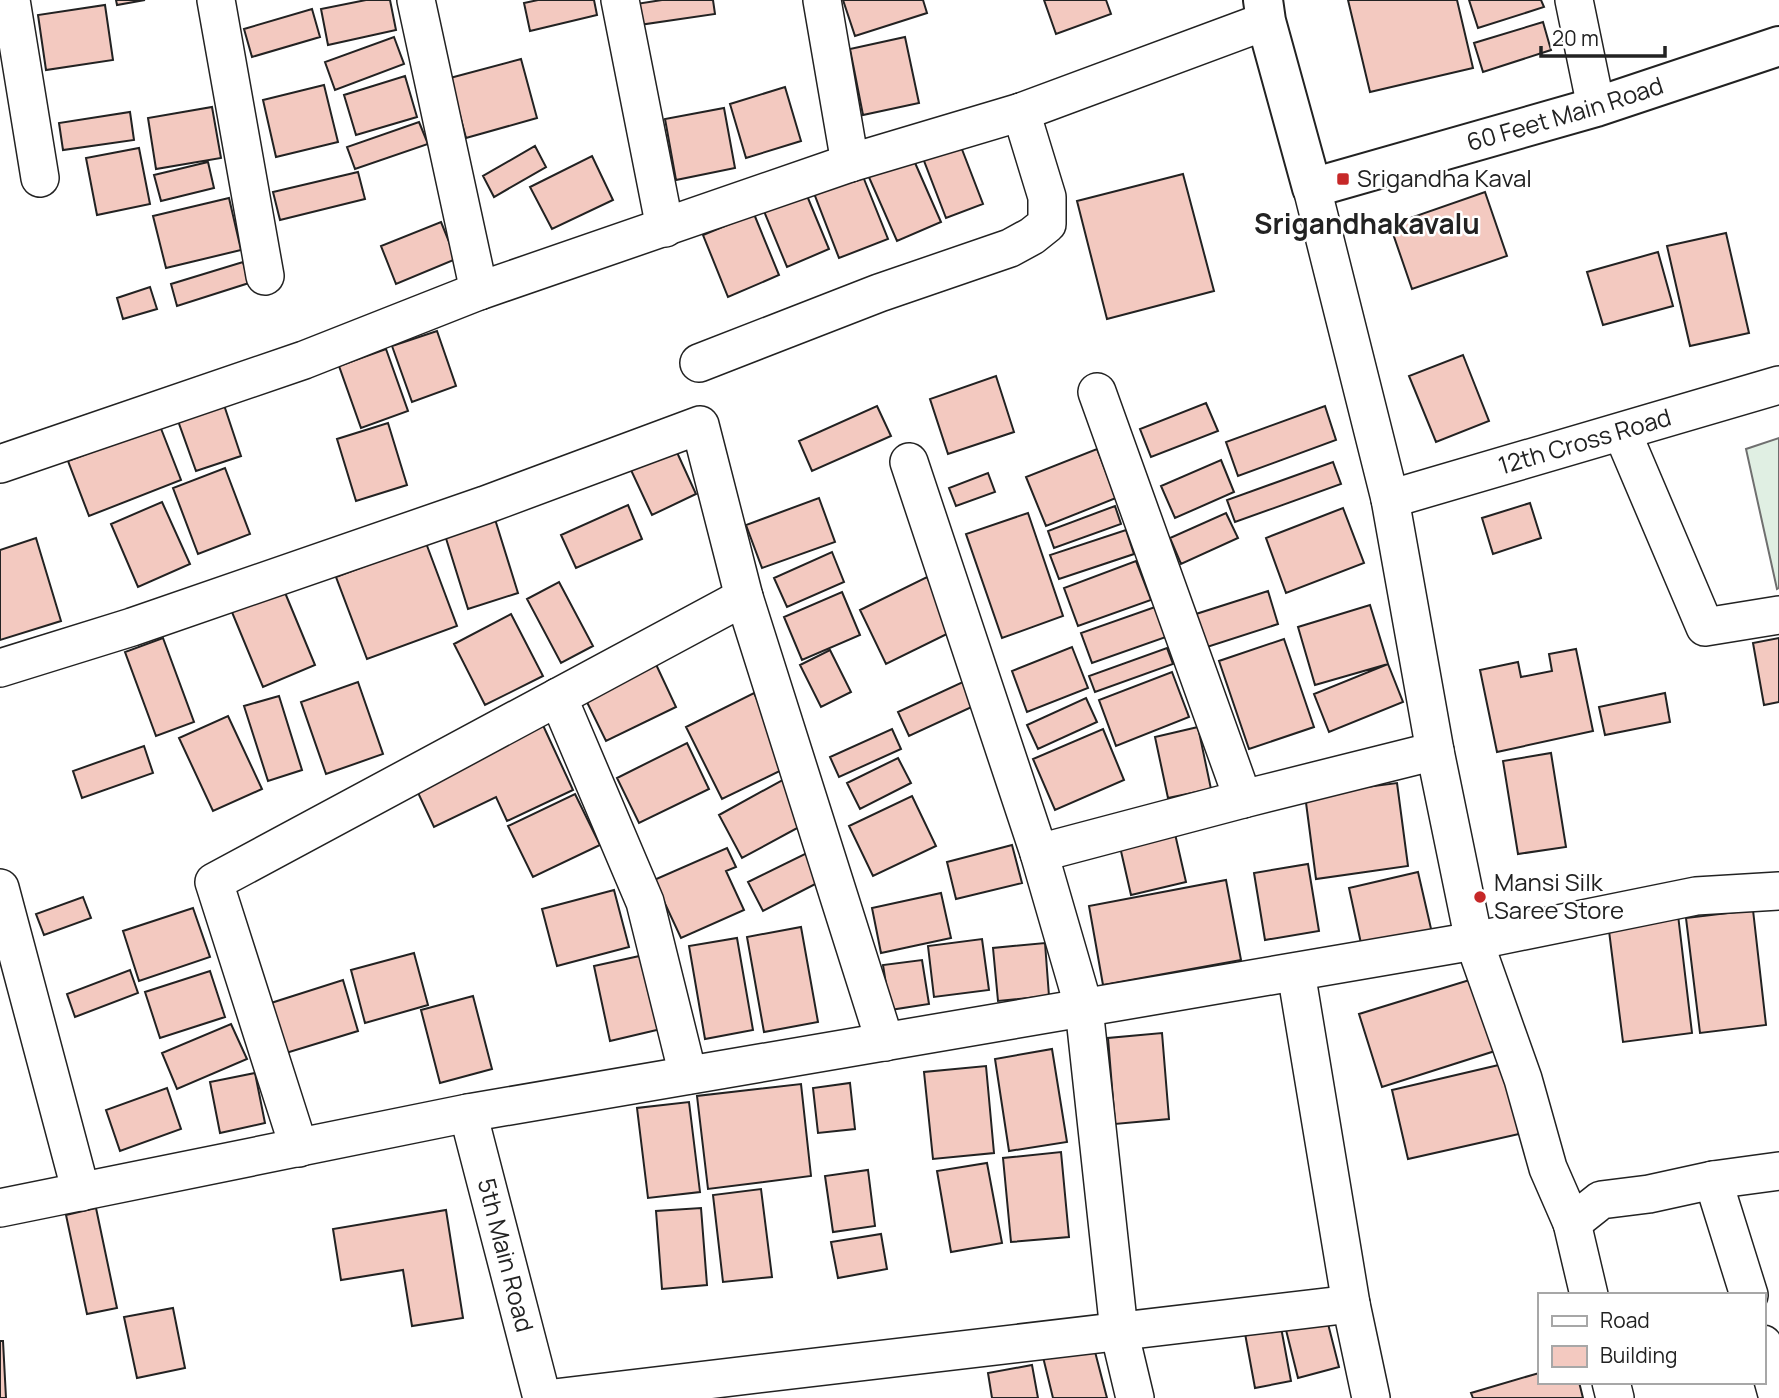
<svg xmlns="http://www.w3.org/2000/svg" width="1779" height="1398" viewBox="0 0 1779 1398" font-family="Manrope,sans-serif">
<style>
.green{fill:#e0efe3;stroke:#6f6f6f;stroke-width:2}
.building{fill:#f3c9c0;stroke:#222;stroke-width:2}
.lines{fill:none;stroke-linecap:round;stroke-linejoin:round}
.minor-casing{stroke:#222;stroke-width:40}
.tertiary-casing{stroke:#222;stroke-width:42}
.minor{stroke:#fff;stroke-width:37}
.tertiary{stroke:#fff;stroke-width:38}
.poi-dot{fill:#c62828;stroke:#fff;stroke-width:2.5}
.labels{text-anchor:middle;stroke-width:5;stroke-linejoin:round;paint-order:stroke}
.street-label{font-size:24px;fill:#222;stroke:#fff}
.poi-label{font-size:24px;fill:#222;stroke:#fff;text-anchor:start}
.quarter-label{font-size:28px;font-weight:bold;fill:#222;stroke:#fff}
</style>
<rect width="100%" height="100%" fill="#fff"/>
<path class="green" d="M1779,438V588L1777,589L1746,449Z"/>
<path class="building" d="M116,0H145L117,5Z
M366,0H390L396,30L328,45L321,9Z
M538,0H594L597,15L530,31L524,3Z
M662,0H713L715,14L639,25L636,4Z
M843,0H923L927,13L855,36Z
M1044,0H1106L1111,14L1056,34Z
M1348,0H1457L1473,68L1370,92Z
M1469,0H1541L1544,7L1478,28Z
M105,5L113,60L46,70L38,15Z
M312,9L320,37L252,57L244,29Z
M1543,22L1551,50L1483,72L1474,43Z
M394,37L404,64L335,90L325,62Z
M905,37L919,103L863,115L850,49Z
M521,59L537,118L466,138L450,78Z
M405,76L417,117L356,135L344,95Z
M324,85L338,142L276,157L263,100Z
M785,87L801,141L746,158L730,104Z
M212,107L221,158L156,169L148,118Z
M724,108L735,168L676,180L665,119Z
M130,112L134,140L63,150L59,123Z
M419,122L428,144L355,169L347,147Z
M958,139L983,204L946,218L921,153Z
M535,146L546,167L494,197L483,176Z
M139,148L150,204L97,215L86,158Z
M592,156L613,200L552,229L530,187Z
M912,156L941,222L897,241L868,175Z
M208,162L214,188L161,201L154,175Z
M860,169L888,239L839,258L812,188Z
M358,172L365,199L280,220L273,192Z
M1183,174L1214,291L1107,319L1077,201Z
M803,186L829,249L787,267L761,204Z
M1485,192L1507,256L1412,289L1390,225Z
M229,198L241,250L166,268L153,216Z
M754,214L779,275L728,297L703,235Z
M441,222L456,259L396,284L381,246Z
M1726,233L1749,333L1690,346L1667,246Z
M1658,252L1673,306L1603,325L1587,272Z
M243,262L249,283L177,306L171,284Z
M150,287L157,309L123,319L117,298Z
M437,331L456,386L412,402L392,346Z
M386,349L408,411L361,428L339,366Z
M1463,355L1489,421L1436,442L1409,376Z
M996,376L1014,432L948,454L930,399Z
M223,402L241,456L196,471L177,418Z
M1206,403L1218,431L1151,457L1140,429Z
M877,406L891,436L812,471L799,441Z
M1325,406L1336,440L1238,476L1226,442Z
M388,423L407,485L356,501L337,439Z
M160,426L181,480L89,516L68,461Z
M675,448L696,494L652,515L630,468Z
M1097,449L1116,498L1046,526L1026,477Z
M1221,460L1234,492L1175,518L1161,486Z
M1333,462L1341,484L1235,522L1227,500Z
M225,468L250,534L198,554L173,488Z
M988,473L995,492L956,506L949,488Z
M819,498L835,542L762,568L746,525Z
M162,502L190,564L138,587L111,524Z
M1530,503L1541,538L1493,554L1482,518Z
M628,505L642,539L576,568L561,535Z
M1115,506L1121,524L1054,548L1048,531Z
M1343,508L1364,563L1286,593L1266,538Z
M1028,513L1063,616L1002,638L966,534Z
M1226,513L1238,538L1181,564L1170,538Z
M494,516L518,593L468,609L444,532Z
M1126,530L1134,554L1059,579L1050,555Z
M36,538L61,621L0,640V550Z
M426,543L457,626L367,659L336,577Z
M832,552L844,582L787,607L774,578Z
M1136,561L1151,600L1078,626L1064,588Z
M927,577L953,631L886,664L860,610Z
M559,582L593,646L561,663L527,599Z
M281,583L315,665L263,687L229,605Z
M1268,591L1278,624L1207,647L1196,614Z
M842,592L860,635L802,660L784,617Z
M1370,605L1388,664L1315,685L1298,627Z
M1155,607L1166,637L1092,663L1081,633Z
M511,614L543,676L485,705L454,644Z
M163,638L194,722L156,736L125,652Z
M1779,638V702L1764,705L1753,643Z
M1284,639L1314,727L1249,749L1219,661Z
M1072,647L1088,688L1027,712L1012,671Z
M1167,648L1173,664L1095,692L1089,676Z
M1576,649L1593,731L1497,752L1480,670L1518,662L1521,677L1552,671L1549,654Z
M830,650L851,692L821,707L800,665Z
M653,658L676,707L606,741L582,692Z
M1388,664L1403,702L1329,732L1314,694Z
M1172,672L1189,717L1116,746L1099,700Z
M965,681L976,705L909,736L898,712Z
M358,682L383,754L326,774L301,702Z
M754,693L790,766L722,799L686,727Z
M1665,693L1670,722L1605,735L1599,707Z
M279,696L302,770L268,781L244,706Z
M1086,698L1097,722L1038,749L1027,725Z
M228,716L262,789L213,811L179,738Z
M541,721L573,790L507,821L496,797L434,827L413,782Z
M1198,727L1211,789L1168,798L1155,737Z
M892,729L901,749L839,777L830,757Z
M1103,729L1124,780L1055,810L1033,759Z
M687,743L709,789L639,823L617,778Z
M144,746L153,773L82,798L73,771Z
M1551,753L1566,847L1518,854L1503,761Z
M898,758L911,783L860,809L847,783Z
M788,777L812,820L742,858L719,815Z
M1397,783L1408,866L1316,879L1305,795Z
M575,794L600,845L533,877L508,826Z
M912,796L936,846L873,876L849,826Z
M1173,825L1186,882L1131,895L1118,838Z
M1012,845L1022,883L956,899L947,862Z
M727,848L736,867L726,871L744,910L681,938L654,880Z
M813,850L827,878L763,911L748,882Z
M1308,864L1319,931L1265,940L1254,873Z
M1418,872L1432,933L1362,948L1349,888Z
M1226,880L1241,960L1103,985L1089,906Z
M614,890L629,947L557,966L542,909Z
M941,893L951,938L881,953L872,908Z
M83,897L91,918L44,935L36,914Z
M193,908L210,957L139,981L123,931Z
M1753,910L1766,1025L1700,1033L1686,918Z
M1678,915L1692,1033L1623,1042L1608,923Z
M801,927L818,1022L764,1032L747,937Z
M737,938L753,1030L705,1039L689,946Z
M982,939L989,990L934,997L928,946Z
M1045,943L1049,996L998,1001L993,948Z
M414,953L428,1005L365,1023L351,970Z
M644,955L661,1029L610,1041L594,966Z
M922,960L929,1004L890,1010L883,965Z
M130,970L138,993L75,1017L67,994Z
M210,971L225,1017L160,1038L145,992Z
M1476,978L1498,1050L1382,1087L1359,1014Z
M343,980L358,1031L286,1053L271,1003Z
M473,996L492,1069L440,1083L421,1010Z
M231,1024L247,1059L177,1089L162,1053Z
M1162,1033L1169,1119L1115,1124L1108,1038Z
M1052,1049L1067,1142L1009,1151L995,1059Z
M1503,1064L1519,1134L1408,1159L1392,1090Z
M986,1066L994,1153L933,1159L924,1072Z
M255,1073L265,1123L220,1133L210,1082Z
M850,1083L855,1129L818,1133L813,1088Z
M801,1084L811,1176L708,1189L697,1096Z
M167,1088L181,1129L120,1151L106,1110Z
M689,1102L700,1192L648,1198L637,1108Z
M1061,1152L1069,1237L1011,1242L1003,1158Z
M987,1163L1002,1243L951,1252L937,1171Z
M868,1170L875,1226L833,1232L825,1176Z
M761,1189L772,1277L723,1282L713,1195Z
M96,1208L117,1308L87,1314L66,1215Z
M701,1208L707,1285L662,1289L656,1211Z
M446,1210L463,1318L412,1326L403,1270L341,1280L333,1229Z
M881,1234L887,1269L838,1278L831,1242Z
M173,1308L185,1368L137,1378L124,1317Z
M1325,1312L1339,1367L1298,1378L1284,1322Z
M1280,1322L1291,1381L1255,1388L1244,1328Z
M0,1341H3L6,1398H0Z
M1093,1344L1107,1398H1053L1043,1357Z
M1032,1365L1038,1398H992L988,1373Z
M1539,1373V1382H1579L1583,1398H1473L1471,1393Z"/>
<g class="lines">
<defs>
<g id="minor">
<path d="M11,0L40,178"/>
<path d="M216,0L265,276"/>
<path d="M416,0L479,291"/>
<path d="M620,0L665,228"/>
<path d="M822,0L850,163"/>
<path d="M1574,0L1596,107"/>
<path d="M1312,188L1390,499L1435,751L1474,941L1523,1079L1548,1168L1572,1223L1601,1200L1649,1194L1713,1180L1749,1295"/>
<path d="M699,363L879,293L1010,248L1032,236L1047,224V197L1021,112"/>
<path d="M1097,392L1243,799"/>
<path d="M1622,432L1705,627L1779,615"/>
<path d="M909,462L1039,853L1084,1008L1119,1331L1135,1398"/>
<path d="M0,464L304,360L479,291L850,163L1021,112L1266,21"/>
<path id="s1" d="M1390,499L1779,385"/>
<path d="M0,668L132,627L485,505L700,425L744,597L885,1042"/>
<path d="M558,697L645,902L688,1075"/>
<path d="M1039,853L1243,799L1435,751"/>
<path d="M0,888L81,1192"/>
<path d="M1296,972L1351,1304L1371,1398"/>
<path id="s2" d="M468,1113L542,1398"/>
<path d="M299,1148L214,882L744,597"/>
<path d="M1713,1180L1779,1171"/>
<path d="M0,1208L468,1113L1474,941L1696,896L1779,891"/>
<path d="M1572,1223L1589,1295"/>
<path d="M1763,1344L1778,1398"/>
<path d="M1611,1382L1615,1398"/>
<path d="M554,1398L1351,1304"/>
</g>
<g id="tertiary">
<path id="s3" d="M1263,0L1266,21L1312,188L1596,107L1779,46"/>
</g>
</defs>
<use href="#minor" class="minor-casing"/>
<use href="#tertiary" class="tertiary-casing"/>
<use href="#minor" class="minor"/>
<use href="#tertiary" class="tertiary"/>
</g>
<g class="poi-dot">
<rect x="1336" y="172" width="14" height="14" rx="3.5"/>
<circle cx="1480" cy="897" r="7"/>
</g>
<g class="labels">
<g class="street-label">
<text dy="8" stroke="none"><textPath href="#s3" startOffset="458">60 Feet Main Road</textPath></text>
<text dy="8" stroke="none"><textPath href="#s1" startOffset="203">12th Cross Road</textPath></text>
<text dy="8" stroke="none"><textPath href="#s2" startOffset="147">5th Main Road</textPath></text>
</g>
<g class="poi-label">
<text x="1357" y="187">Srigandha Kaval</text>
<text x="1494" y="891">Mansi Silk<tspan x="1494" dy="28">Saree Store</tspan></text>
</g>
<g class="quarter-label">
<text x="1367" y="234">Srigandhakavalu</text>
</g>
</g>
<rect x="1538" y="1293" width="228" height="91" fill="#ffffff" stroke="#a7a7a7" stroke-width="2"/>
<rect x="1552" y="1316" width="35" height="10" fill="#ffffff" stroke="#a7a7a7" stroke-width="2"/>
<text x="1600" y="1328" font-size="21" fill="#222222">Road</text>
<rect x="1552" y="1346" width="35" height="21" fill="#f3c9c0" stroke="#a7a7a7" stroke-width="2"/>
<text x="1600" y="1363" font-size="21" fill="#222222">Building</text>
<path d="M1541 46v10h124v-10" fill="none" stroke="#222222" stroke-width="3.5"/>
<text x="1552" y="46" font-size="21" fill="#222222" stroke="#ffffff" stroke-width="5" paint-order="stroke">20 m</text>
</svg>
